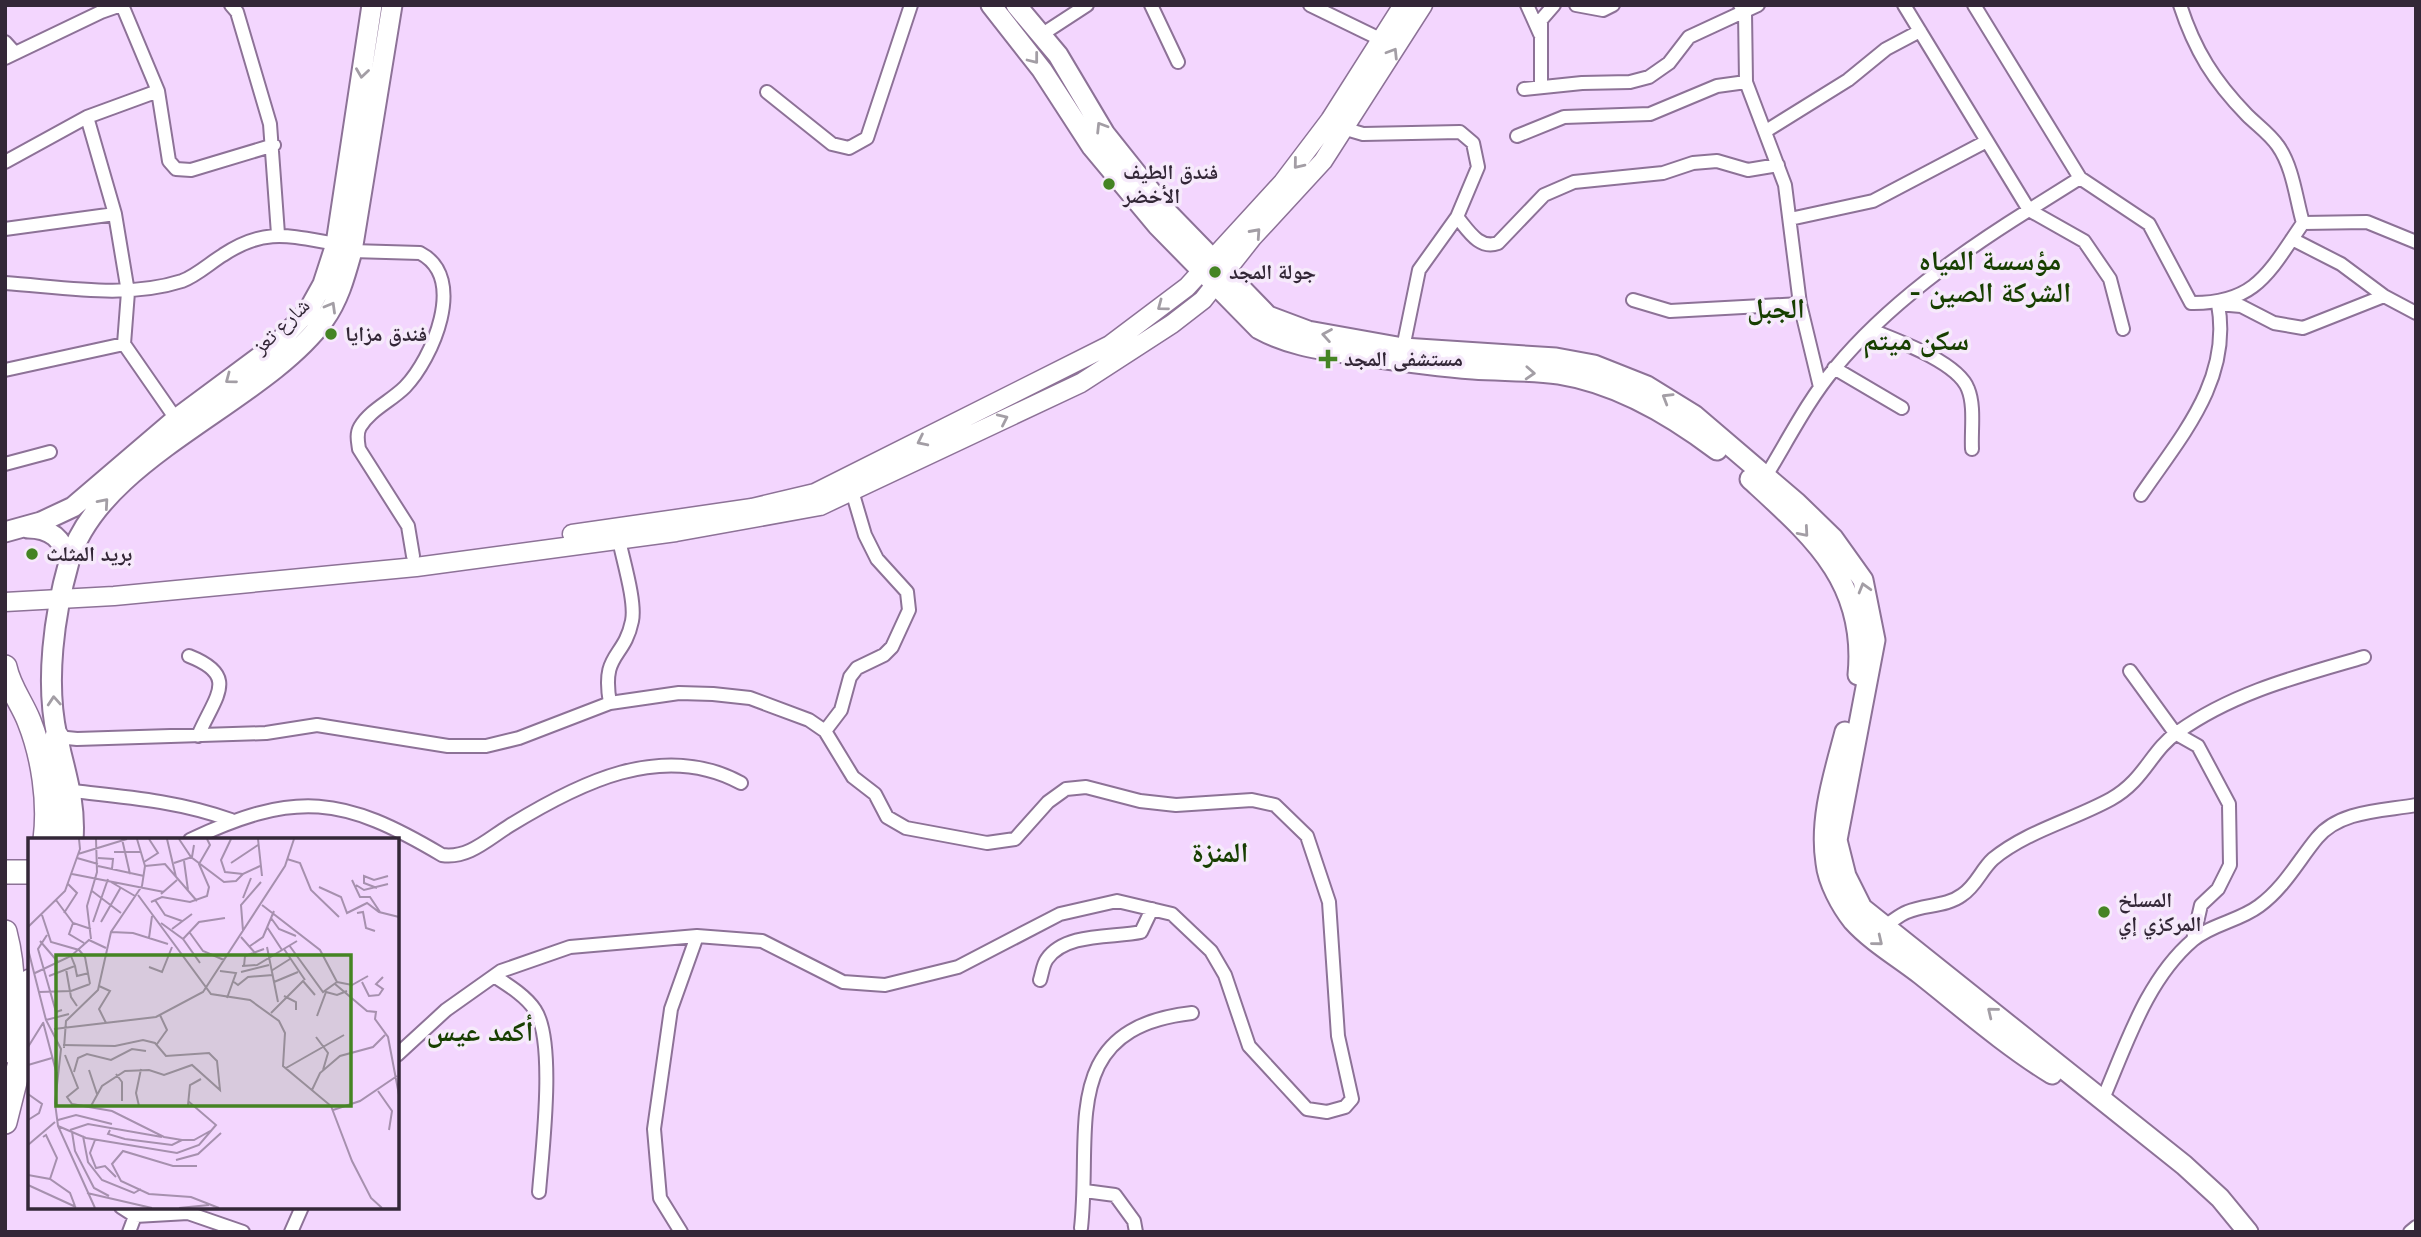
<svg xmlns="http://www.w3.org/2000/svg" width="2421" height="1237" viewBox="0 0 2421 1237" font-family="Mulish,'Noto Naskh Arabic',sans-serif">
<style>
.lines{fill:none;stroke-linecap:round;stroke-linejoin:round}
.street-casing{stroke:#8d7297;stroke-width:16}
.secondary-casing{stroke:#8d7297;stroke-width:21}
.primary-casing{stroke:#8d7297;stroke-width:23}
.highway-casing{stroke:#8d7297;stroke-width:26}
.street{stroke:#fff;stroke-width:12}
.secondary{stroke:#fff;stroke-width:18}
.primary{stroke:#fff;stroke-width:19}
.highway{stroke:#fff;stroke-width:23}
.oneway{stroke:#a39ea5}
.poi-dot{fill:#458424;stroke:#f6eafb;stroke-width:2.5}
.labels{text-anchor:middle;stroke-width:7;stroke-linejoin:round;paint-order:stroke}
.poi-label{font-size:21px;font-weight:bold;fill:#332737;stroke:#f6eafb;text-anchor:start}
.street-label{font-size:21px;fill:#332737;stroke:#f6eafb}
.district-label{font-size:28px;font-weight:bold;fill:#173f00;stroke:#f6eafb}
.inset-road{fill:none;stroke:#a690ae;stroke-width:2}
.view{fill:#458424;fill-opacity:0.15;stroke:#458424;stroke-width:3.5}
.inset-edge{fill:none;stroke:#332737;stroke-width:3.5}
</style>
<rect width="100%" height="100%" fill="#f3d6fe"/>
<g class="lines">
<defs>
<path id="street" d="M231,5L237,12L270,124L278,234
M1151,5L1178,62
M1310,5L1382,40
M1527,5L1540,34
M1576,5L1603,10L1613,5
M1740,5L1745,12L1746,82L1785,185L1800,304L1820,387
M1904,5L2029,210L2080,178
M1974,5L2080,178L2149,224L2191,303C2256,304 2269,272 2303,223C2296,199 2293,167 2278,146C2270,134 2257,125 2247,115C2214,81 2195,51 2180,5
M1041,35L1087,5
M5,42L15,53
M5,58L101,12L121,5
M1541,87V20L1554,5
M1524,89L1582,83L1630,82L1649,77L1669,63L1689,37L1758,5
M158,91L169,161L176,169L191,170L274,145
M767,92L832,144L849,148L867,138L911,5
M87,117L115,214L128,292L124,344L176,419
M1346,129L1363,134L1460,132L1473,143L1478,167L1457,217L1419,270L1403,348
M1766,131L1848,80L1886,49L1920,31
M1517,136L1564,117L1650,114L1717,86L1746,82
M5,162L87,117L158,91L122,5
M1457,217C1468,230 1479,250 1498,243L1544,195L1574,182L1663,173L1693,163L1717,161L1748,170L1778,165
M1790,219L1873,201L1987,141
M2303,223L2367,222L2416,242
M5,229L115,214
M2292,239L2341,264L2384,296L2416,313
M352,251L420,253C468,278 432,359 405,387C391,401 370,410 360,427C356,434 358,442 359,449L408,526L413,556
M5,283C63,287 126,299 182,281C196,276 210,263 223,255C265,227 290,236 336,244
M1633,300L1670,311L1800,304
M1871,330C1896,340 1958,362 1968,389C1975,406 1971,430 1972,449
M1834,368L1902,408
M5,370L124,344
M5,464L50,452
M1766,476C1788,440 1808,400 1835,368C1887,305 1960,253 2029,210L2084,241L2110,279L2123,329
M2141,495C2181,436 2232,380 2218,304L2241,306L2274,323L2303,328L2384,296
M189,656C240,676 215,696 198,736
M2130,671L2175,733L2198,746L2229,804L2230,865L2218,889L2201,905L2193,940
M610,703C601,652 624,660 632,621C636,602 623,560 619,540
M825,731L841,710L850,677L857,668L884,655L892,647L909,610L907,592L877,559L865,535L852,491
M57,737L77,739L266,733L317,725L448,746H486L519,738L610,703L679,693L713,694L750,698L809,720L825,731L853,777L875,794L887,817L906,828L987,843L1015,839L1048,802L1066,789L1086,787L1140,801L1176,805L1252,800L1275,805L1307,836L1329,902L1338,1036L1352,1099L1345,1107L1327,1112L1307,1109L1249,1046L1225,975L1211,951L1172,914L1117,901L1060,914L958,967L885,985L843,982L762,941L697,936L570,947L501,971L446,1010L397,1055
M72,791C126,797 179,801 231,820
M190,840C296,790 343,796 442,855C468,859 488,839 509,826C577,784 662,740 741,783
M1884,926C1892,922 1899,915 1907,912C1925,904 1946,907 1962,895C1976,886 1981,870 1993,859C2027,831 2073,820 2111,799C2145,780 2151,750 2178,732C2234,692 2299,676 2364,657
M494,976C508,985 526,996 535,1010C556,1041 542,1153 539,1192
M1040,980C1042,974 1043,964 1047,959C1066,932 1114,938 1141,932L1152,909
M2102,1101C2126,1046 2146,980 2193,940C2212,924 2239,921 2259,906C2284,888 2298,861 2317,838C2340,810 2384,811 2416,805
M1085,1191L1115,1195L1134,1221L1136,1232
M121,1207L135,1216L188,1213L243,1232
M1081,1228C1092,1130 1057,1028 1192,1013
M129,1232L135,1216
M291,1232L302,1207
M681,1232L660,1198L654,1129L671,1009L697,936
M2410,1232L2416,1227"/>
<path id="secondary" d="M572,534L752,508L815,493L1110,345L1187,287L1283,182L1330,120L1403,5
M5,602L114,596L416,567L676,532L820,506L1081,383L1172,324L1203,300L1252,238L1323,161L1423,5"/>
<path id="primary" d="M991,5L1042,70L1092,147L1157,225L1259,329C1288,345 1319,349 1351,354C1392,360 1432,366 1473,369C1501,371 1531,370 1559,374C1616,383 1671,415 1717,450
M1016,5L1058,55L1105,134L1168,213L1268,316L1308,331L1403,348L1556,358L1594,365L1647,386L1694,415L1797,503L1833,538L1863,580L1875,640L1837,840L1846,876L1862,908L2184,1165L2220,1198L2248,1232
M1750,479C1813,537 1867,582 1858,675
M28,528C51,528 63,539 69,561
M5,532L41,522L73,507L176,419L277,344L308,311L323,284L336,244L372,5
M1845,732C1834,774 1819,819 1826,863C1828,882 1841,906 1853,921C1871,941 1898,957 1920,974C1963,1008 2005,1045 2052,1074
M73,840C76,802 65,772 57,736C45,682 54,615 69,562C98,458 264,403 324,320C339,299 345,276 352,251L392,5"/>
<path id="highway" d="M5,667C9,687 22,703 29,721C43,756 50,802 45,840
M57,737L62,805L59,840
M5,872H30
M5,932C15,970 14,1012 5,1051
M5,1122L25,1042L30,981"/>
</defs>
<use href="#street" class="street-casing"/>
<use href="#secondary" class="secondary-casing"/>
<use href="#primary" class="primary-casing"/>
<use href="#highway" class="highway-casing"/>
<use href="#street" class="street"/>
<use href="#secondary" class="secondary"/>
<use href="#primary" class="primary"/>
<use href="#highway" class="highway"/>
</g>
<defs><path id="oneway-chevron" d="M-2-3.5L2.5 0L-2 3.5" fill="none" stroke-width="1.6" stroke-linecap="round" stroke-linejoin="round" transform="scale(1.75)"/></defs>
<g class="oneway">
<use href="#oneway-chevron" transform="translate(1393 53) rotate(-58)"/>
<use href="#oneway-chevron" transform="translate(1034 59) rotate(52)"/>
<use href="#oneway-chevron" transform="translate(362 73) rotate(98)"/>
<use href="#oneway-chevron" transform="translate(1101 127) rotate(-122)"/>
<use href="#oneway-chevron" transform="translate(1298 164) rotate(129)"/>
<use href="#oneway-chevron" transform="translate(1256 233) rotate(-48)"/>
<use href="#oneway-chevron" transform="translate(1162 306) rotate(143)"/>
<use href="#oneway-chevron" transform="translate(331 307) rotate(-60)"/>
<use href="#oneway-chevron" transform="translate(1327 335) rotate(-170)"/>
<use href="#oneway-chevron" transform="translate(1530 373) rotate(3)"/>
<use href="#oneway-chevron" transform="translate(230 379) rotate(143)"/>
<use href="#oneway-chevron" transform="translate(1667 398) rotate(-149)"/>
<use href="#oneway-chevron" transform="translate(1003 419) rotate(-25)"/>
<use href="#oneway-chevron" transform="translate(922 441) rotate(154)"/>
<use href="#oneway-chevron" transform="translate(104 503) rotate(-49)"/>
<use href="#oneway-chevron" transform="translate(1804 532) rotate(49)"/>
<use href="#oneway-chevron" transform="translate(1864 588) rotate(-106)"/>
<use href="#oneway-chevron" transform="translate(54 701) rotate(-94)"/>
<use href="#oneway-chevron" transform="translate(1878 941) rotate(39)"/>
<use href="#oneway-chevron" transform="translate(1992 1012) rotate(-141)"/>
</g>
<g class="poi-dot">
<circle cx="1109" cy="184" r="7"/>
<circle cx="1215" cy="272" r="7"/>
<circle cx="331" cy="334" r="7"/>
<path d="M1324.5 348.5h7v7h7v7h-7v7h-7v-7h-7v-7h7z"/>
<circle cx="32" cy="554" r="7"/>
<circle cx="2104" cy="912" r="7"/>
</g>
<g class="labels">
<g class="poi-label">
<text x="1123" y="179">فندق الطيف<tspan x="1123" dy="24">الأخضر</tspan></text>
<text x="1229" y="279">جولة المجد</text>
<text x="345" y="341">فندق مزايا</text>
<text x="1344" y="366">مستشفى المجد</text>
<text x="46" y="561">بريد المثلث</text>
<text x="2118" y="907">المسلخ<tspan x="2118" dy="24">المركزي إي</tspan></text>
</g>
<g class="street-label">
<text transform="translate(281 326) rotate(-44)" y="7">شارع تعز</text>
</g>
<g class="district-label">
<text x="1990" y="270">مؤسسة المياه<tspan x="1990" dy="32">- الشركة الصين</tspan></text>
<text x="1776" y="318">الجبل</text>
<text x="1916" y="350">سكن ميتم</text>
<text x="1220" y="862">المنزة</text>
<text x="480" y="1041">أكمد عيس</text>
</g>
</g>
<g transform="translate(28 838)">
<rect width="371" height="371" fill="#f3d6fe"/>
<path class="inset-road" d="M94,1L102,36M139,1L148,39M151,1L163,19L196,44L208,43L215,36M203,1L193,22L197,34L215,36L232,28M230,1L234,38M86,14H112M50,16L99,1M49,20L70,26M70,20L85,21L84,31M259,21L272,25L283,52L311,79M156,23L160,52M116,24L130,15L121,1M146,25L164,19L166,7M203,25L230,7M70,28L116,38M117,28L137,26L169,63M44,36L136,54M324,42L332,59H342L352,74M83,44L107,58M328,47L336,52L360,46M291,49L313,59L319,75L339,65L351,74L371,79M349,50L336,45V38L346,42L360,38M64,53L93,75M133,56L149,42M110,57L183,156L222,162L251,183L257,195L255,228L303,268L324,323L343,360L354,370M215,60L223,40M28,62L45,85L63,91M127,62L137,77L154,83M123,64L134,59L162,64L179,58L181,49L171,26L182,7L179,1M234,67L292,112L309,144M36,75L49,55L40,46M329,75L335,74L338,90L347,93M14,77L23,104L51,112L57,119L62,146M243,80L251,91L268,98M65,84L80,41M73,84L93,49M45,85L41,96L56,105M133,85L155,101L172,125M0,89L37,53L52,11L51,1M239,89L254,112M144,91L164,76M215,93L213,67L233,44M83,94L105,95L140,106M162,95L175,113L196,122M19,97L10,111L28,174L34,172M213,99L228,116M121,100L124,78M63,101L59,68L69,34L68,1M155,101L171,84L197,80M12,103L30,124M261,107L295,154L309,144M222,108L235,99L246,73M239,109L250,164M0,111L18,182L33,211L27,265L30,288L67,370M256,111L277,142M47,128L49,138L61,135M214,128L229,127L269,103M216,128L217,118L236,111M121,129L134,134L144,109M38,131L43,159L49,168M192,133L208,135L199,160M243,133L262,121M213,134L241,127M7,135L43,118L61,102L78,110M21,138L47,128L43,118M206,144L210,147L220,139L245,137M246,144L270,134M309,144L324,147L340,138M334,144L341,158L351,157M307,146L339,173L348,174L347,181L360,199L371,257M71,148L82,153L71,171L78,185M11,154L43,153L62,146M351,157L355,151L348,146L355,139M256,158L268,164V172M243,175L275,143L287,157M289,178L298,154L309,157L319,153M18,182L41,176M15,184L29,237M26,191L128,179L175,154L257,28L266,1M288,199L300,215L295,232M129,206L139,192L132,177M35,207L87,208L115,202L127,205L138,218L181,215L189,223L192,252L164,227L136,237L121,232L97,233L74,248L63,268M0,209L15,185M36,210L38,183L70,152L83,94L114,48L117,28L109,1M37,217L50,250L39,259L44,266L84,273L136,299L154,302H166L184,292M0,227L24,220M258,230L316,197M61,232L69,256M46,234L50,220L59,216L83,222L104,211L118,213M88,236L94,244V263M284,252L292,235L312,218L345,209L357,197M350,253L364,273L361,292M0,256L14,266L11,275L0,282M160,267L162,247L173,241M111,268L108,255L113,231M305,272L332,263L369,238M30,282L48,277L84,286M30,288L58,300L149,315L171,307L188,287L160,263M42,292L60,286L134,299M82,292L80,296L97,301L144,307L154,302M44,294L47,313L66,350L81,358M55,298L60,324L74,342L106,355L113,351M15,299L18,297L29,320L22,341M67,302L62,315L68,330L77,328L88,339M0,307L27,284M148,322L170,316L193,295M169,328H145L95,313L84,326L93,343L121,356L163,359L191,370M0,337L22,341L42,355L47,368M0,347L48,369M59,355L124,370M151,370L181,367"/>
<path class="view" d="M28,117H323V268H28Z"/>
<rect width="371" height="371" class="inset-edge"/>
</g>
<rect width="2421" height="1237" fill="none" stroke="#332737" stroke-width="14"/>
</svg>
